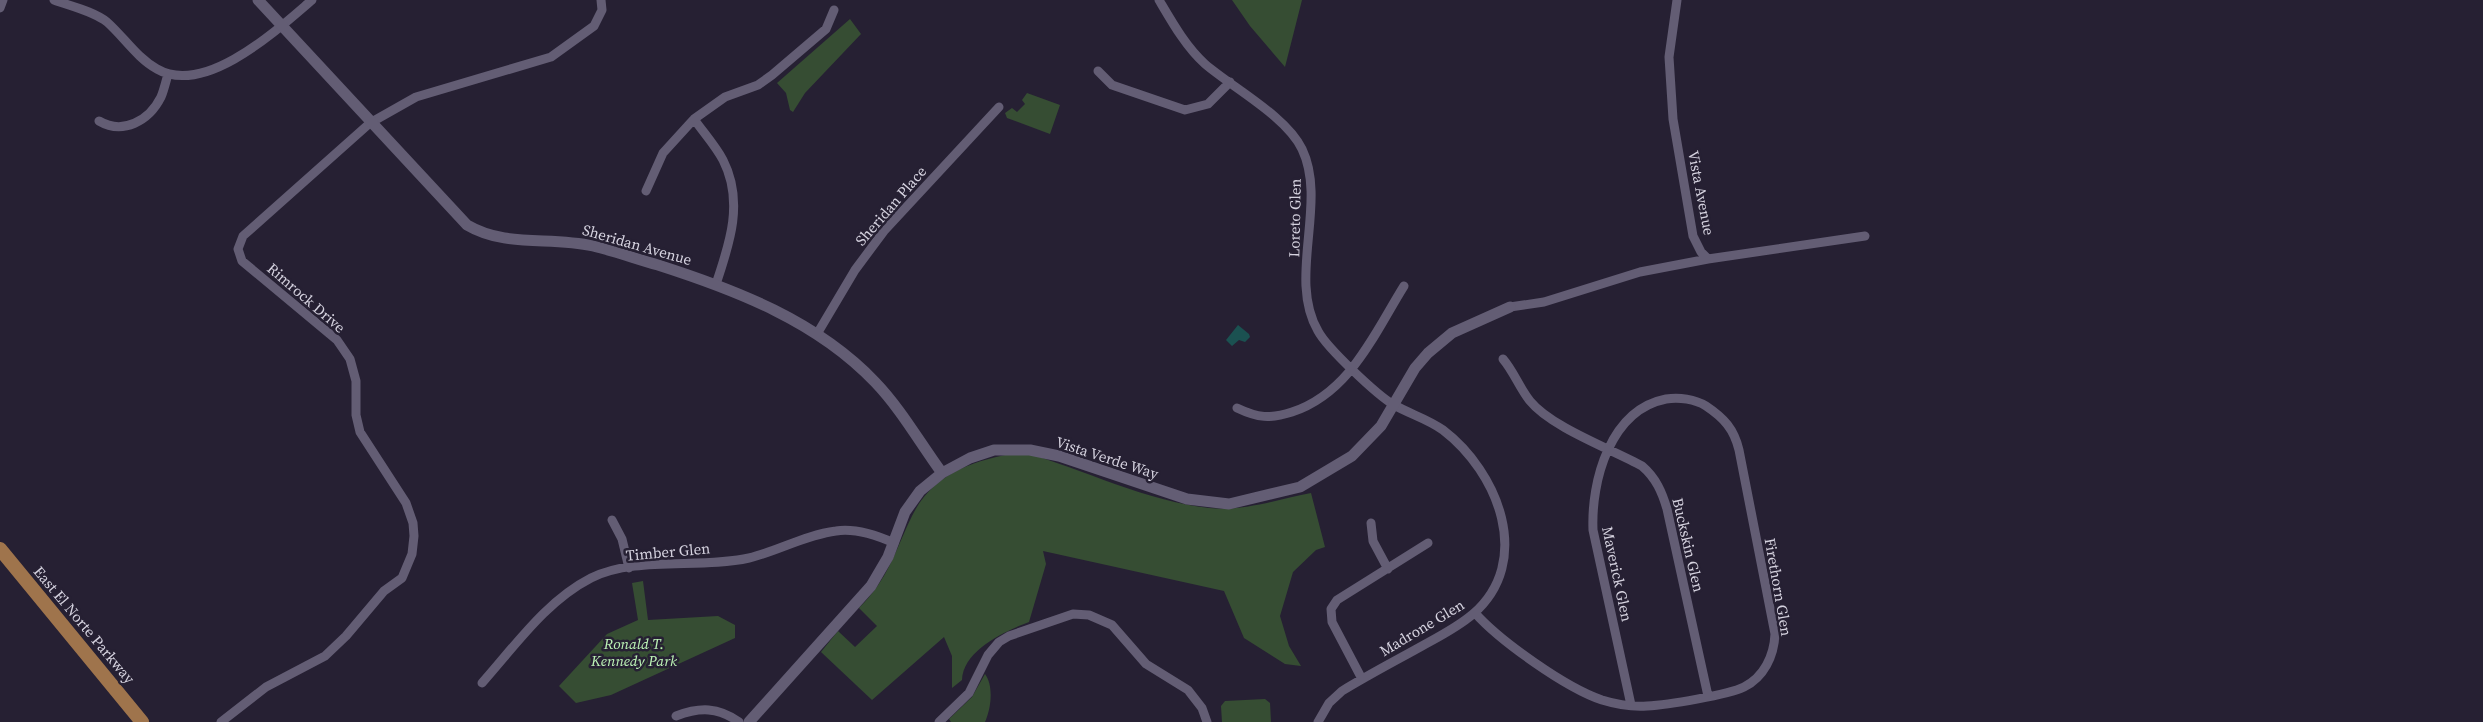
<svg xmlns="http://www.w3.org/2000/svg" width="2483" height="722" viewBox="0 0 2483 722" font-family="'Source Serif 4',serif">
<style>
.green{fill:#364d33}
.water{fill:#1b5151}
.lines{fill:none;stroke-linecap:round;stroke-linejoin:round}
.minor{stroke:#635d74;stroke-width:9}
.tertiary{stroke:#635d74;stroke-width:11}
.primary{stroke:#9f744c;stroke-width:14}
.labels{text-anchor:middle;stroke-width:5;stroke-linejoin:round;paint-order:stroke}
.street-label{font-size:15px;fill:#d5d2df;stroke:#262033}
.park-label{font-size:15px;font-style:italic;fill:#bdf4b6;stroke:#262033}
</style>
<rect width="100%" height="100%" fill="#262033"/>
<path class="green" d="M1232,0H1302L1285,67L1250,26Z
M850,19L861,34L805,93L793,112L790,110L786,93L777,83Z
M1027,93L1060,105L1050,134L1007,118L1005,113L1012,108L1017,112L1025,104L1022,100Z
M1023,452C1082,469 1149,502 1209,508C1242,512 1279,499 1311,493L1325,547L1316,550L1293,572L1280,616L1289,646L1301,666L1285,664L1244,638L1224,591L1043,551L1046,564L1029,622C1005,631 963,650 962,680L952,688V656L944,637L872,700L821,652L838,631L855,647L877,626L859,608C889,578 894,553 912,516C934,471 978,459 1023,452Z
M643,581L648,620L718,616L735,625V638L611,695L576,703L559,686L607,634L638,620L632,583Z
M985,674C994,686 991,709 985,722H951L949,719L972,697Z
M1265,699L1270,703L1271,722H1222L1221,706L1225,701Z"/>
<path class="water" d="M1238,325L1249,334L1250,337L1245,342L1239,340L1232,346L1226,340Z"/>
<g class="lines">
<path class="minor" d="M54,0C70,6 93,11 107,22C124,37 137,58 157,69C205,97 278,29 312,0
M1159,0C1172,22 1186,47 1205,64C1233,88 1286,116 1302,149C1328,203 1287,278 1318,331C1327,348 1377,395 1394,405C1410,414 1428,419 1443,430C1498,472 1534,561 1473,614C1458,627 1440,636 1422,646C1395,661 1368,675 1342,691L1329,703L1318,722
M1677,0L1669,57L1673,119L1693,236L1701,252L1708,259L1865,236
M0,8L3,0
M1098,71L1112,85L1185,110L1208,104L1230,82
M694,119C703,132 715,145 723,160C744,201 730,243 716,284
M99,121C123,135 149,121 161,97C164,90 166,81 168,74
M646,191L663,153L694,119L725,97L758,85L772,75L826,29L834,10
M1510,307L1544,302L1640,272L1708,259
M817,334L855,270L884,231L999,107
M1503,359C1514,372 1519,387 1530,401C1551,427 1611,449 1642,466C1656,478 1662,492 1667,509L1708,696
M1237,408C1258,418 1270,419 1292,412C1350,393 1374,334 1404,286
M612,520L622,539L629,568
M1371,523L1373,541L1388,569
M1475,613C1500,641 1566,688 1602,700C1615,704 1633,707 1647,706C1667,705 1728,695 1744,687C1764,677 1774,656 1775,634L1739,450C1734,429 1724,418 1706,406C1695,399 1679,397 1666,399C1610,410 1591,481 1593,530L1631,705
M1362,679L1332,622L1331,609L1337,600L1428,543
M482,683C515,646 546,601 591,578C634,556 701,569 749,558C778,551 805,535 836,531C855,528 876,535 894,543
M676,716C700,707 718,707 739,722
M221,722L266,687L325,656L346,636L384,591L402,578L412,554L414,536L413,523L406,503L360,432L356,415V381L350,359L337,340L242,261L238,249L243,236L370,123L416,97L551,57L594,26L602,10L601,0
M939,722L969,693L988,655L999,642L1009,636L1073,614L1089,615L1112,625L1146,664L1188,690L1202,708L1207,722"/>
<path class="tertiary" d="M258,0L467,225C506,248 550,236 593,246C615,251 636,259 658,265C736,290 817,321 875,382C901,409 920,443 942,473
M749,722L871,586L888,557L905,512L920,491L942,473L970,458L994,450H1030L1059,456L1187,499L1229,504L1300,487L1352,456L1381,426L1415,368L1428,353L1452,333L1510,307"/>
<path class="primary" d="M0,549L142,722"/>
</g>
<g class="labels">
<g class="street-label">
<text transform="translate(1701 193) rotate(79)" y="5">Vista Avenue</text>
<text transform="translate(891 206) rotate(-49)" y="5">Sheridan Place</text>
<text transform="translate(1295 218) rotate(-89)" y="5">Loreto Glen</text>
<text transform="translate(637 245) rotate(16)" y="5">Sheridan Avenue</text>
<text transform="translate(306 298) rotate(41)" y="5">Rimrock Drive</text>
<text transform="translate(1107 458) rotate(18)" y="5">Vista Verde Way</text>
<text transform="translate(1688 545) rotate(77)" y="5">Buckskin Glen</text>
<text transform="translate(668 552) rotate(-5)" y="5">Timber Glen</text>
<text transform="translate(1617 574) rotate(78)" y="5">Maverick Glen</text>
<text transform="translate(1778 587) rotate(80)" y="5">Firethorn Glen</text>
<text transform="translate(84 625) rotate(50)" y="5">East El Norte Parkway</text>
<text transform="translate(1422 628) rotate(-31)" y="5">Madrone Glen</text>
</g>
<g class="park-label">
<text x="634" y="649">Ronald T.<tspan x="634" dy="17">Kennedy Park</tspan></text>
</g>
</g>
</svg>
